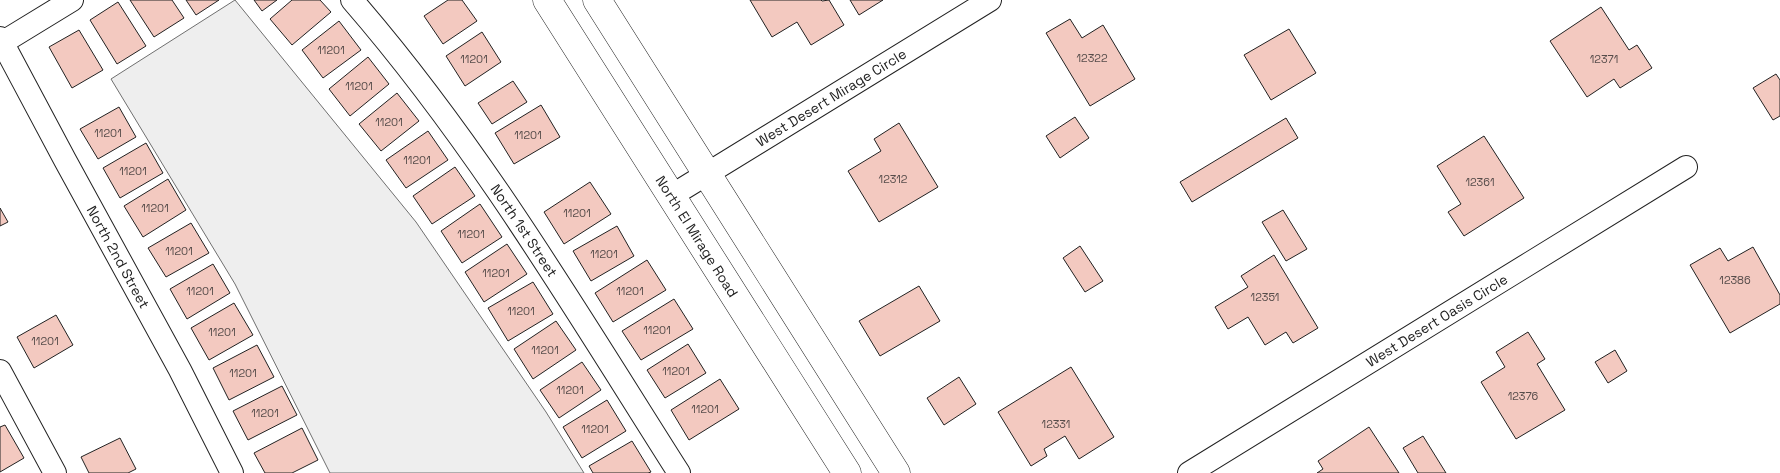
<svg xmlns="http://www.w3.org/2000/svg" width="1780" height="473" viewBox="0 0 1780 473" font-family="'Space Grotesk',sans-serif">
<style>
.green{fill:#eee;stroke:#6f6f6f}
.building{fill:#f3c9c0;stroke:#222}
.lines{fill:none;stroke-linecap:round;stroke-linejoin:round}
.street-casing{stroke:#222;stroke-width:24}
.secondary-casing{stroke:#222;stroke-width:29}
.street{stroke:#fff;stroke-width:22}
.secondary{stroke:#fff;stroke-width:28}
.labels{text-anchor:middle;stroke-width:4;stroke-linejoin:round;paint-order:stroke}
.number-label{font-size:11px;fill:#564c4a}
.street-label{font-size:14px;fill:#222;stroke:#fff}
</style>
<rect width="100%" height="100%" fill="#fff"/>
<path class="green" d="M235,0L416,222L546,412L584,473H330L235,284L111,79Z"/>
<path class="building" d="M130,0H172L184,18L154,37Z
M186,0H219L196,15Z
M254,0H277L262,11Z
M292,0H320L331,12L292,45L270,19Z
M448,0H462L477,21L443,44L424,16Z
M750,0H821L822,1L829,0L844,25L811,45L797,22L772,37Z
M850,0H883L859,15Z
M118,2L146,46L117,64L90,20Z
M1601,7L1629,50L1637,45L1652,68L1620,88L1614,79L1587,97L1550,41Z
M1070,19L1082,38L1103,25L1135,79L1090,106L1046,33Z
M339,21L361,50L323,78L302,50Z
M1289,29L1316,73L1271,100L1244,55Z
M79,30L103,70L72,88L49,47Z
M482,32L501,62L465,86L446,56Z
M368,57L389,84L350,116L329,89Z
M1776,74L1780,80V116L1773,120L1753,88Z
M513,81L527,102L492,124L478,103Z
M397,93L419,121L381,151L359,124Z
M541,105L560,137L514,164L495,133Z
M119,107L136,137L98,159L80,129Z
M1075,117L1089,138L1060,158L1046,136Z
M1286,118L1298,138L1192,202L1180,182Z
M899,123L938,187L879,222L848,171L881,151L874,139Z
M428,131L448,160L406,188L386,160Z
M1484,136L1524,198L1464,236L1448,212L1461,204L1437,166Z
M146,143L163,173L120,198L103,168Z
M455,167L475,196L432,224L413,196Z
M168,179L186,210L143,237L124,206Z
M590,182L611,214L564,244L544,212Z
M480,204L502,237L462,263L441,231Z
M0,208L8,222L0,226Z
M1283,210L1307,249L1286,261L1262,222Z
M191,223L209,253L166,277L148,248Z
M617,226L634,256L591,281L573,251Z
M507,244L527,274L484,302L465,272Z
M1080,246L1103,281L1085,292L1063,258Z
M1753,247L1780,295V304L1730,333L1690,265L1720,248L1728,261Z
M1274,255L1318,328L1293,343L1286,332L1265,345L1248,317L1228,329L1215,307L1248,287L1241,276Z
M647,260L666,290L613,322L595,293Z
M213,264L230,293L187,319L170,289Z
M533,282L553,314L508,341L488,308Z
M919,286L940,321L880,356L859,321Z
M674,299L693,329L641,360L622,331Z
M234,303L253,335L209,360L191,328Z
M56,315L73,345L34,368L17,337Z
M556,321L576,350L533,379L514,349Z
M1528,332L1545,359L1537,364L1565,410L1516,439L1481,382L1505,367L1496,352Z
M688,344L706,373L665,398L647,370Z
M257,345L274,377L229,400L213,368Z
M1615,350L1627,371L1608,383L1595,362Z
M582,362L601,390L559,418L540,390Z
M1071,367L1114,437L1079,459L1065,436L1044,449L1047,456L1031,466L998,412Z
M959,377L976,404L944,425L927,398Z
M720,379L739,409L689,440L671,410Z
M282,386L297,415L248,440L233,411Z
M607,400L626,431L582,458L563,427Z
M5,425L24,458L0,472V427Z
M1369,427L1399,473H1317L1323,469L1318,461Z
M302,428L318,460L292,473H265L254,453Z
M1423,436L1446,473H1418L1403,448Z
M120,438L136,469L128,473H89L81,457Z
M632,441L651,472L648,473H593L589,466Z"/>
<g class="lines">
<defs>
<g id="street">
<path id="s1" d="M352,0C478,145 576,311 679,473"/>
<path id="s2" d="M0,38L65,160L180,370L232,473"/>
<path d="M0,44L72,0"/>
<path id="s3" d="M671,196L990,0"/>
<path d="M0,371L55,473"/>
<path id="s4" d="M1189,473L1686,167"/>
</g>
<g id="secondary">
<path id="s5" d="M547,0L847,473"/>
<path d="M597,0L896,473"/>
</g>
</defs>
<use href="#street" class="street-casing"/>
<use href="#secondary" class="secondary-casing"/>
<use href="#street" class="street"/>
<use href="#secondary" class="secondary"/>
</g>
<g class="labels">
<g class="number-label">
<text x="331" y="54">11201</text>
<text x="1092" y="62">12322</text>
<text x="474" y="63">11201</text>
<text x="1604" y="63">12371</text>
<text x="359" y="90">11201</text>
<text x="389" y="126">11201</text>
<text x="108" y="137">11201</text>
<text x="528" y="139">11201</text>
<text x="417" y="164">11201</text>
<text x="133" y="175">11201</text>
<text x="893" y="183">12312</text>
<text x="1480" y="186">12361</text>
<text x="155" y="212">11201</text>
<text x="577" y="217">11201</text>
<text x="471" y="238">11201</text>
<text x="179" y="255">11201</text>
<text x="604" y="258">11201</text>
<text x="496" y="277">11201</text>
<text x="1735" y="284">12386</text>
<text x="200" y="295">11201</text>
<text x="630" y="295">11201</text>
<text x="1265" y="301">12351</text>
<text x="521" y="315">11201</text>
<text x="657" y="334">11201</text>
<text x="222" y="336">11201</text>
<text x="45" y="345">11201</text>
<text x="545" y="354">11201</text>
<text x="676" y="375">11201</text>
<text x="243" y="377">11201</text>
<text x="570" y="394">11201</text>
<text x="1523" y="400">12376</text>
<text x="705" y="413">11201</text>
<text x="265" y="417">11201</text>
<text x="1056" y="428">12331</text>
<text x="595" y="433">11201</text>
</g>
<g class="street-label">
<text dy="5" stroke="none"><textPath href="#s3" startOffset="188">West Desert Mirage Circle</textPath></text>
<text dy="5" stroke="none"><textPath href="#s1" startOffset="288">North 1st Street</textPath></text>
<text dy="5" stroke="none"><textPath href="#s5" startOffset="280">North El Mirage Road</textPath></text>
<text dy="5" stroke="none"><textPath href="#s2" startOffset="249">North 2nd Street</textPath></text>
<text dy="5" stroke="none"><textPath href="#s4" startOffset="291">West Desert Oasis Circle</textPath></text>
</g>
</g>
</svg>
